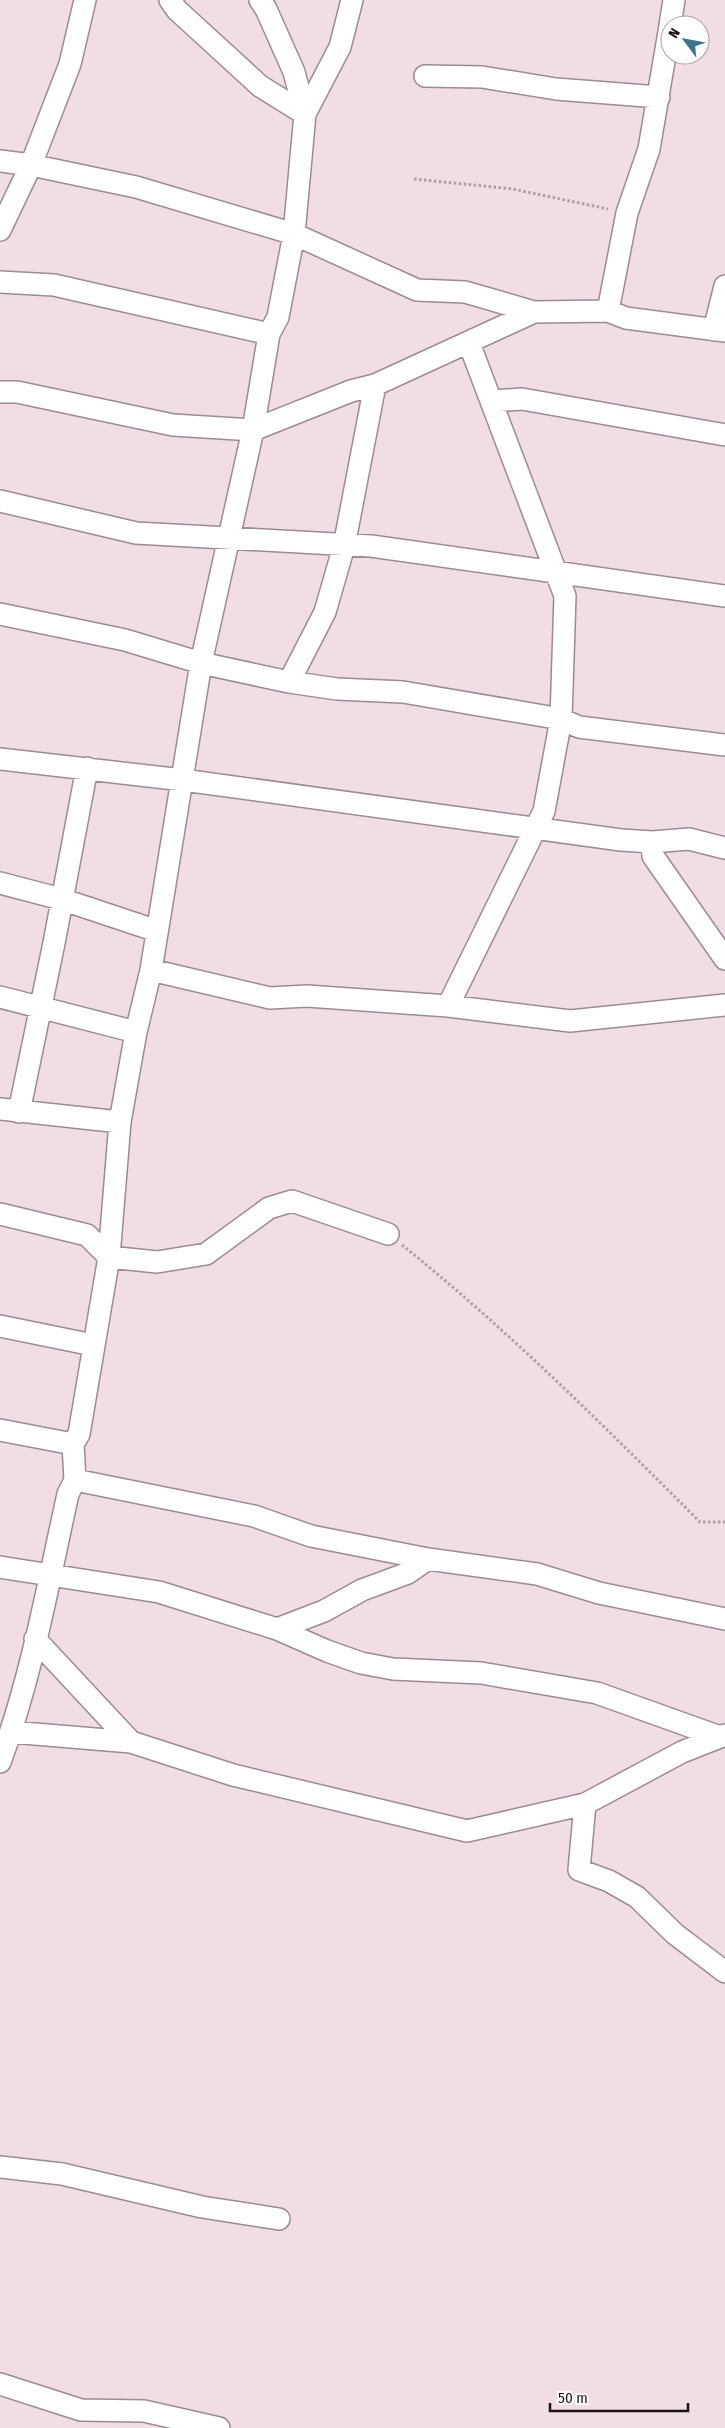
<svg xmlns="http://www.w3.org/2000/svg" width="725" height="2428" viewBox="0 0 725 2428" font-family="'Fira Sans Condensed',sans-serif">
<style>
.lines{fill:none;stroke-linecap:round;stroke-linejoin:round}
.minor-casing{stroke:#9c8b93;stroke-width:24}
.path{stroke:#ae9fa6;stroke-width:3;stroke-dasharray:2.5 2.5;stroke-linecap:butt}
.minor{stroke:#fff;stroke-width:21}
</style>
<rect width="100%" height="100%" fill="#f0dde6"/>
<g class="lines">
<defs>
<path id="minor" d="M170,0L177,10L260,86L305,114L340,47L352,0
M670,25L674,0
M425,76L482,77L556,89L659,97
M0,161L31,165L136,187L294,234L417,290L465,292L534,312L608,311L626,318L725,331
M0,230L31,165L70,64L85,0
M0,282L54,285L269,334
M608,311L627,213L649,149L670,26
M714,330L725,286
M0,392H17L173,425L253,430L351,391L375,385L534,312
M491,401L522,399L725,435
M0,501L136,533L371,546L725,596
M0,614L125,640L201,663L289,682L337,689L403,692L561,719L579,727L725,745
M289,682L325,612L344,546L375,385
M0,759L183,780L621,840L652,842L689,839L725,848
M652,842L653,856L725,959
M0,883L61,899L157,931
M151,970L270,998L307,996L448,1006L570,1021L725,1005
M0,997L136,1032
M448,1006L544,811L561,719L565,596L469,343
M0,1109L120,1122
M19,1112L54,943L87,768
M0,1214L87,1235L109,1257L157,1262L206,1254L269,1208L292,1201L388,1234
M0,1326L93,1345
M0,1430L73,1444
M75,1480L254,1516L311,1536L428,1559L537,1574L599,1593L725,1619
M0,1567L159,1592L277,1629L327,1651L361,1663L393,1669L481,1673L597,1693L720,1737
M277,1629L324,1611L362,1590L408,1573L428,1559
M35,1639L131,1742
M11,1732L131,1742L233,1775L467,1831L585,1804L682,1752L725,1735
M0,1762C32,1676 48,1584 68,1494L75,1480L73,1444L79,1434L109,1257L120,1122L136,1032L151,970L201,663L253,430L269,334L278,317L294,234L305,114L294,72L266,9L260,0
M585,1804L579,1870L609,1881L637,1897L675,1934L725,1972
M0,2167L62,2174L202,2207L279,2219
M0,2384L81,2410L144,2411L219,2428"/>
</defs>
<use href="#minor" class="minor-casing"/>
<path class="path" d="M414,179L513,189L608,209
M402,1245C508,1330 604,1426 700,1522H725"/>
<use href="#minor" class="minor"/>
</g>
<g transform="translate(685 40) rotate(302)"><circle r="24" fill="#ffffff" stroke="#a3a0a1"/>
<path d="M0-4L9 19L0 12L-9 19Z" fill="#3b738d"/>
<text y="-8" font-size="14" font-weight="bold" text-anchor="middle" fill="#181115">N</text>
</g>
<path d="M550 2403v8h138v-8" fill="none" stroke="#181115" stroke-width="2.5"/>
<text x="558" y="2403" font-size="15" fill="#181115" stroke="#ffffff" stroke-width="4" paint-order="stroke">50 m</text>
</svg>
